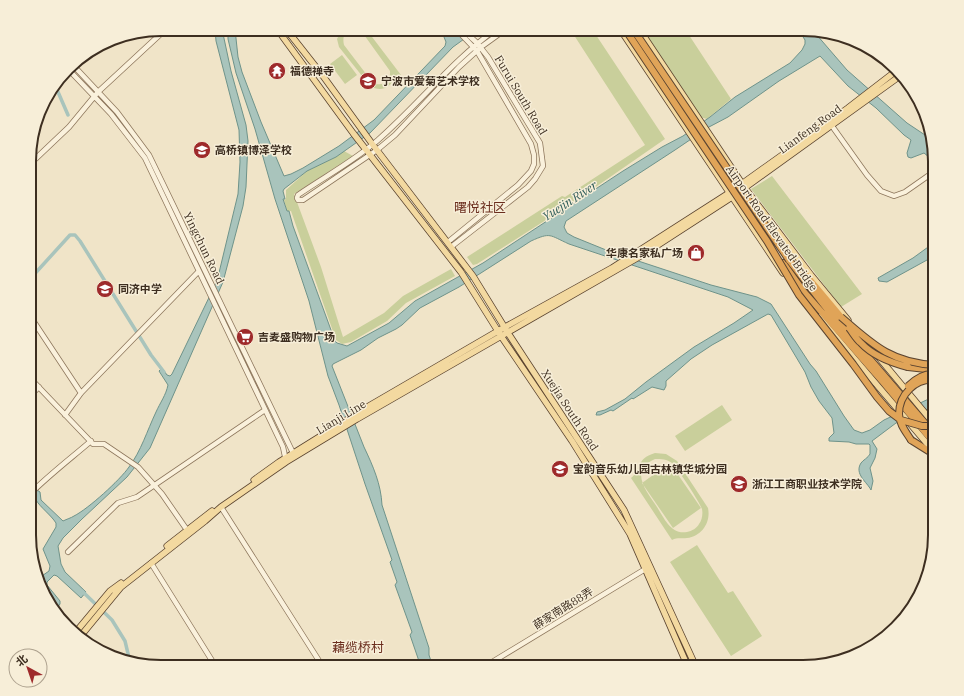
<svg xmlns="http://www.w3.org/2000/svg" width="964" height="696" viewBox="0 0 964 696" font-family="'IBM Plex Serif','Noto Sans SC',serif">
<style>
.green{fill:#c9cf9b;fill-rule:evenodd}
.water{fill:#a9c4bc;stroke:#6f938a}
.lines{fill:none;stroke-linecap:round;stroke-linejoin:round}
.canal{stroke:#a9c4bc;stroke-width:3.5}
.minor-casing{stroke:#8d765c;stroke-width:6}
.major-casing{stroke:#5b4430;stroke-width:7}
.highway-casing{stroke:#5b4430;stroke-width:8}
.minor{stroke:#faf1dc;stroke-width:4.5}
.major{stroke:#f3d9a0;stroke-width:5.5}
.highway{stroke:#e0a458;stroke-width:6}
.highway-bridge-casing{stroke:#5b4430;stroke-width:8;stroke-linecap:butt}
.highway-bridge{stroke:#e0a458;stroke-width:6}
.labels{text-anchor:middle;stroke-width:3;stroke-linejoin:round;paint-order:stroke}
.poi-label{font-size:11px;font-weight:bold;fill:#3d2e20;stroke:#f7eed8;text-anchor:start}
.street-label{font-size:11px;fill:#3d2e20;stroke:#f7eed8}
.water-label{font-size:12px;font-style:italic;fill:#2f5d5a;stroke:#f7eed8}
.quarter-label{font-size:13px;fill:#6b2e1e;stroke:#f7eed8}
.rim{fill:none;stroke:#3d2e20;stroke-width:2}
</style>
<rect width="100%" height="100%" fill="#f0e4c8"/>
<path class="green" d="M342,29H352C345,31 342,37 344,45L373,83C383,87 391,82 390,71L362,32L356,29H366L401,75L396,78L395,77C390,89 380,92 370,86L339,47L337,39Z
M570,29H592L665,139L574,202L477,264L473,265L467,257L562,196L565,197L645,145Z
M642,29H685L731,99L707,119L700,117Z
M342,55L357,75L345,84L330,64Z
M344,151L353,156L294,194L321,267L343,337L384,313L403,296L451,269L455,276L406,303L387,321L351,342L342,344L336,340L291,211H287L284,200L286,199V190L307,171L336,157Z
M772,176L862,294L841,307L751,189Z
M722,405L732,420L685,451L675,436Z
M655,453L666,454L677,461L708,508C711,522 702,536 687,538C681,539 678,537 672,540L631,478C642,470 635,459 655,453ZM655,459C661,459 667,459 672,463C677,467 700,503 702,509C703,514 702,520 699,524C697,528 692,531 687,532C671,535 664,518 657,507C647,492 628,470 655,459Z
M670,463L701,508L673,528L642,483Z
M697,545L728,593L733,591L762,636L731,656L670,562Z"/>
<path class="water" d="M215,29H222L231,71L246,125L248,141L246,187L243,206L223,282L150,448L127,477L82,519L63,538L58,546L61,564L65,572L86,592L81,598L57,576L54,575L47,582V585L60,601V604L55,611L52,607L54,604L41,584L39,578L49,571L50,566L43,549L56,527V523C51,515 40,507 36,500C34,497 36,494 37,490L40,492L41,500L63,521C67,519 71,518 74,516C88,509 120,480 129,467C141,451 147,431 156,412C160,403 166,395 168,385L159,371L162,368L167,375L170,376L172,374L217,281L238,194L240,162L239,130L216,41Z
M228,29H235L238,57L242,72L261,122L284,176L291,174L303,168L339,146L374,120L445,46L446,42L444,37L437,29H448L454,35L459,34L466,29H478L453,47L370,133L336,157L307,171L284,189L283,191L285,199H283L287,211H289L293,226L335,341L337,343L347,346L389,323L415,301L483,263L623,171L662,147L683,136L710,117L735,97L790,63L802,50L805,44V40L798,29L814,30L816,34L847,70L907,123L931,139L935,152V162L924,153L911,158L908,157L907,153L911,140L904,135L876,108L848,86L820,56L779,81L728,117L709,127L675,150L566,221L564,227L567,233L574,237L611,252L711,285L757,297L771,304L810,364L816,371L844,416L854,430L862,433L870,430L884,420L935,396V406L896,423L872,441L877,449L875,458L870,468L873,481L871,490C867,482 854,474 861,463C863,460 868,458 870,454V445L869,444H856L849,442L829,441V438L834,433L832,418L819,401L811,387L805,372L771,315L768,314L712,345L691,359L666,381V386L664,390L652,387L633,399L632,398L613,411L611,410L600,415H596L597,412L605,410L625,399L646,382L694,347L734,323L753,310L728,297L569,244C549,235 551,232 531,241L459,287L420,308L402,325L396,329L378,338L361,350L333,364L332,366L364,447C373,466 381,484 382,505L429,648V655L433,667H421L410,635L412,632L395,585L397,582L390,562L392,560L365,484L339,405L328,376L309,301L275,199L255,129L236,73L228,39Z
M935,242V253L927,260L887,282L879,281L878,278L913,258Z"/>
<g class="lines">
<path class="canal" d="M55,85L68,115
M30,279L70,235H75L80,241L151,355L164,372
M82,591L112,620L125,641L130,662"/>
<defs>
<path id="minor" d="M496,29C452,61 419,104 378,140C354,161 324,177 298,195L297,198L298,200H303L377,150L395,135L459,67L481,47L506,29
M72,64L117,112L149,155L294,455
M68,69L111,114L145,158L283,447L286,461
M832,126L867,175L881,191L894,196L905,192L935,171
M30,164L69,127L98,92L166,29
M448,242L518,185L531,171L534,164V155L531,144L477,51L456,29
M451,247L528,187L535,179L543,166L540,143L488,57L477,43L462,29
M30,316L81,393
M30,378L93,444H104L138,467L162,494L187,530
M30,396L39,387
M65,415L81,393L199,271
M30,494C49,475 70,459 91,441
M221,507L323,667
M68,552L118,503L137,497L265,410
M151,563L216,667
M484,667L647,568"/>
<path id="major" d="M277,29L353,133L461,272L501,336L572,441L630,534L688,667
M286,29L323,76L373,145L473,276L508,333L624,510L696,667
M620,29L783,273
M639,29L745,188L811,275L848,320
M819,317L935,453
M861,336L935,425
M254,480L279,462L369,406L498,331L612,268L729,193L848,108L896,71
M167,546L212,511
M75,633L110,591L121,583
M79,638L121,587L205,521L221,507L286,462L357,419L644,254L732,197L900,76"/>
<path id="highway" d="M789,260L827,309L935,435
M783,263L804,292L883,382L935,444
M797,267L805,274L841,317
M908,367L935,370
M911,440L935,455"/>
</defs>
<use href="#minor" class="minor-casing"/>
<use href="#major" class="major-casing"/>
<use href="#highway" class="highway-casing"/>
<use href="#minor" class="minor"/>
<use href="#major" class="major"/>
<use href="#highway" class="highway"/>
<defs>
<path id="highway-bridge" d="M625,29L767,241L799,295L853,364L877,397L889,411L901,420L922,426H935
M633,29L789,260
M841,317C872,344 891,363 935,365
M849,328C853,333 856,339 861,343C873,356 892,363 908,367
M908,386C915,379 924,373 935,374
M911,440C906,432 899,424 899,414C899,395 915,378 935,380"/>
</defs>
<use href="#highway-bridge" class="highway-bridge-casing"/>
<use href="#highway-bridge" class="highway-bridge"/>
</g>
<defs>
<symbol id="temple-disc" viewBox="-11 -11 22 22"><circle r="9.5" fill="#9e2a2b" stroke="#f7eed8"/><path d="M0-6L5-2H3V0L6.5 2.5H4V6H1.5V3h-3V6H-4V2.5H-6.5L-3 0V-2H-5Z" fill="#fff"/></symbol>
<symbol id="school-disc" viewBox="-11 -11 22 22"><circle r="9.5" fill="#9e2a2b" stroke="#f7eed8"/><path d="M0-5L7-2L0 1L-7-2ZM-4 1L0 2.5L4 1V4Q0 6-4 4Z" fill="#fff"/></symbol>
<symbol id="shop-disc" viewBox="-11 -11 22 22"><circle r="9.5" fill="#9e2a2b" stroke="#f7eed8"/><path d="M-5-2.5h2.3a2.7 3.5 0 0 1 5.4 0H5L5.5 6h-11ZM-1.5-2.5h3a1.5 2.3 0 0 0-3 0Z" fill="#fff"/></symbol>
<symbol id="supermarket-disc" viewBox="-11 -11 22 22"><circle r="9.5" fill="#9e2a2b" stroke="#f7eed8"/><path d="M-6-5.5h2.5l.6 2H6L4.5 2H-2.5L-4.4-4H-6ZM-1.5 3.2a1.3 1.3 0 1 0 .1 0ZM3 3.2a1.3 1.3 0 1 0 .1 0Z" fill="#fff"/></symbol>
<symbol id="university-disc" viewBox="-11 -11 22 22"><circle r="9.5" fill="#9e2a2b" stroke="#f7eed8"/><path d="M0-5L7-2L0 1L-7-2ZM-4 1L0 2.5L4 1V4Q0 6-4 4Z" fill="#fff"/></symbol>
</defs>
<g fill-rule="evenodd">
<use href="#temple-disc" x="267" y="61" width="20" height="20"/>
<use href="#school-disc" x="358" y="71" width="20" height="20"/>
<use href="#school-disc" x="192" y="140" width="20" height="20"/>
<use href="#shop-disc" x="686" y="243" width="20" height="20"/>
<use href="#school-disc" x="95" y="279" width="20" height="20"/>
<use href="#supermarket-disc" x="235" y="327" width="20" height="20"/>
<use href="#school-disc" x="550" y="459" width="20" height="20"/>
<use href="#university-disc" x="729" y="474" width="20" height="20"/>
</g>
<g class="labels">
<g class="poi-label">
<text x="290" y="75">福德禅寺</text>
<text x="381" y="85">宁波市爱菊艺术学校</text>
<text x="215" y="154">高桥镇博泽学校</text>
<text x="683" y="257" text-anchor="end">华康名家私广场</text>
<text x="118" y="293">同济中学</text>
<text x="258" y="341">吉麦盛购物广场</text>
<text x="573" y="473">宝韵音乐幼儿园古林镇华城分园</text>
<text x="752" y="488">浙江工商职业技术学院</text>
</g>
<g class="street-label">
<text transform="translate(521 95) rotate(59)" y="4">Furui South Road</text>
<text transform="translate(810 129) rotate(-36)" y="4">Lianfeng Road</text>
<text transform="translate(772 228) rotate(55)" y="4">Airport Road Elevated Bridge</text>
<text transform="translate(204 248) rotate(64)" y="4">Yingchun Road</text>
<text transform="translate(570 410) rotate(57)" y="4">Xuejia South Road</text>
<text transform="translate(341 417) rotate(-31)" y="4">Lianji Line</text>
<text transform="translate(563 608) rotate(-32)" y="4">薛家南路88弄</text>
</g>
<g class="water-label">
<text transform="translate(570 201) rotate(-33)" y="4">Yuejin River</text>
</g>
<g class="quarter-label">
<text x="480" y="212">曙悦社区</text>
<text x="358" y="652">藕缆桥村</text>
</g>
</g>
<path d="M0 0H964V696H0ZM161 36H803A125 125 0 0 1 928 161V535A125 125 0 0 1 803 660H161A125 125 0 0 1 36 535V161A125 125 0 0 1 161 36Z" fill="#f7eed8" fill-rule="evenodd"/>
<path class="rim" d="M161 36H803A125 125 0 0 1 928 161V535A125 125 0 0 1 803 660H161A125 125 0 0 1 36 535V161A125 125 0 0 1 161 36Z"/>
<g transform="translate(28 668) rotate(320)"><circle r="19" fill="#f7eed8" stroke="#ada18e"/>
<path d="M0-3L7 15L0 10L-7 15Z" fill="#9e2a2b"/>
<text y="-6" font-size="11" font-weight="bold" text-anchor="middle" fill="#3d2e20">北</text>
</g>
</svg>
